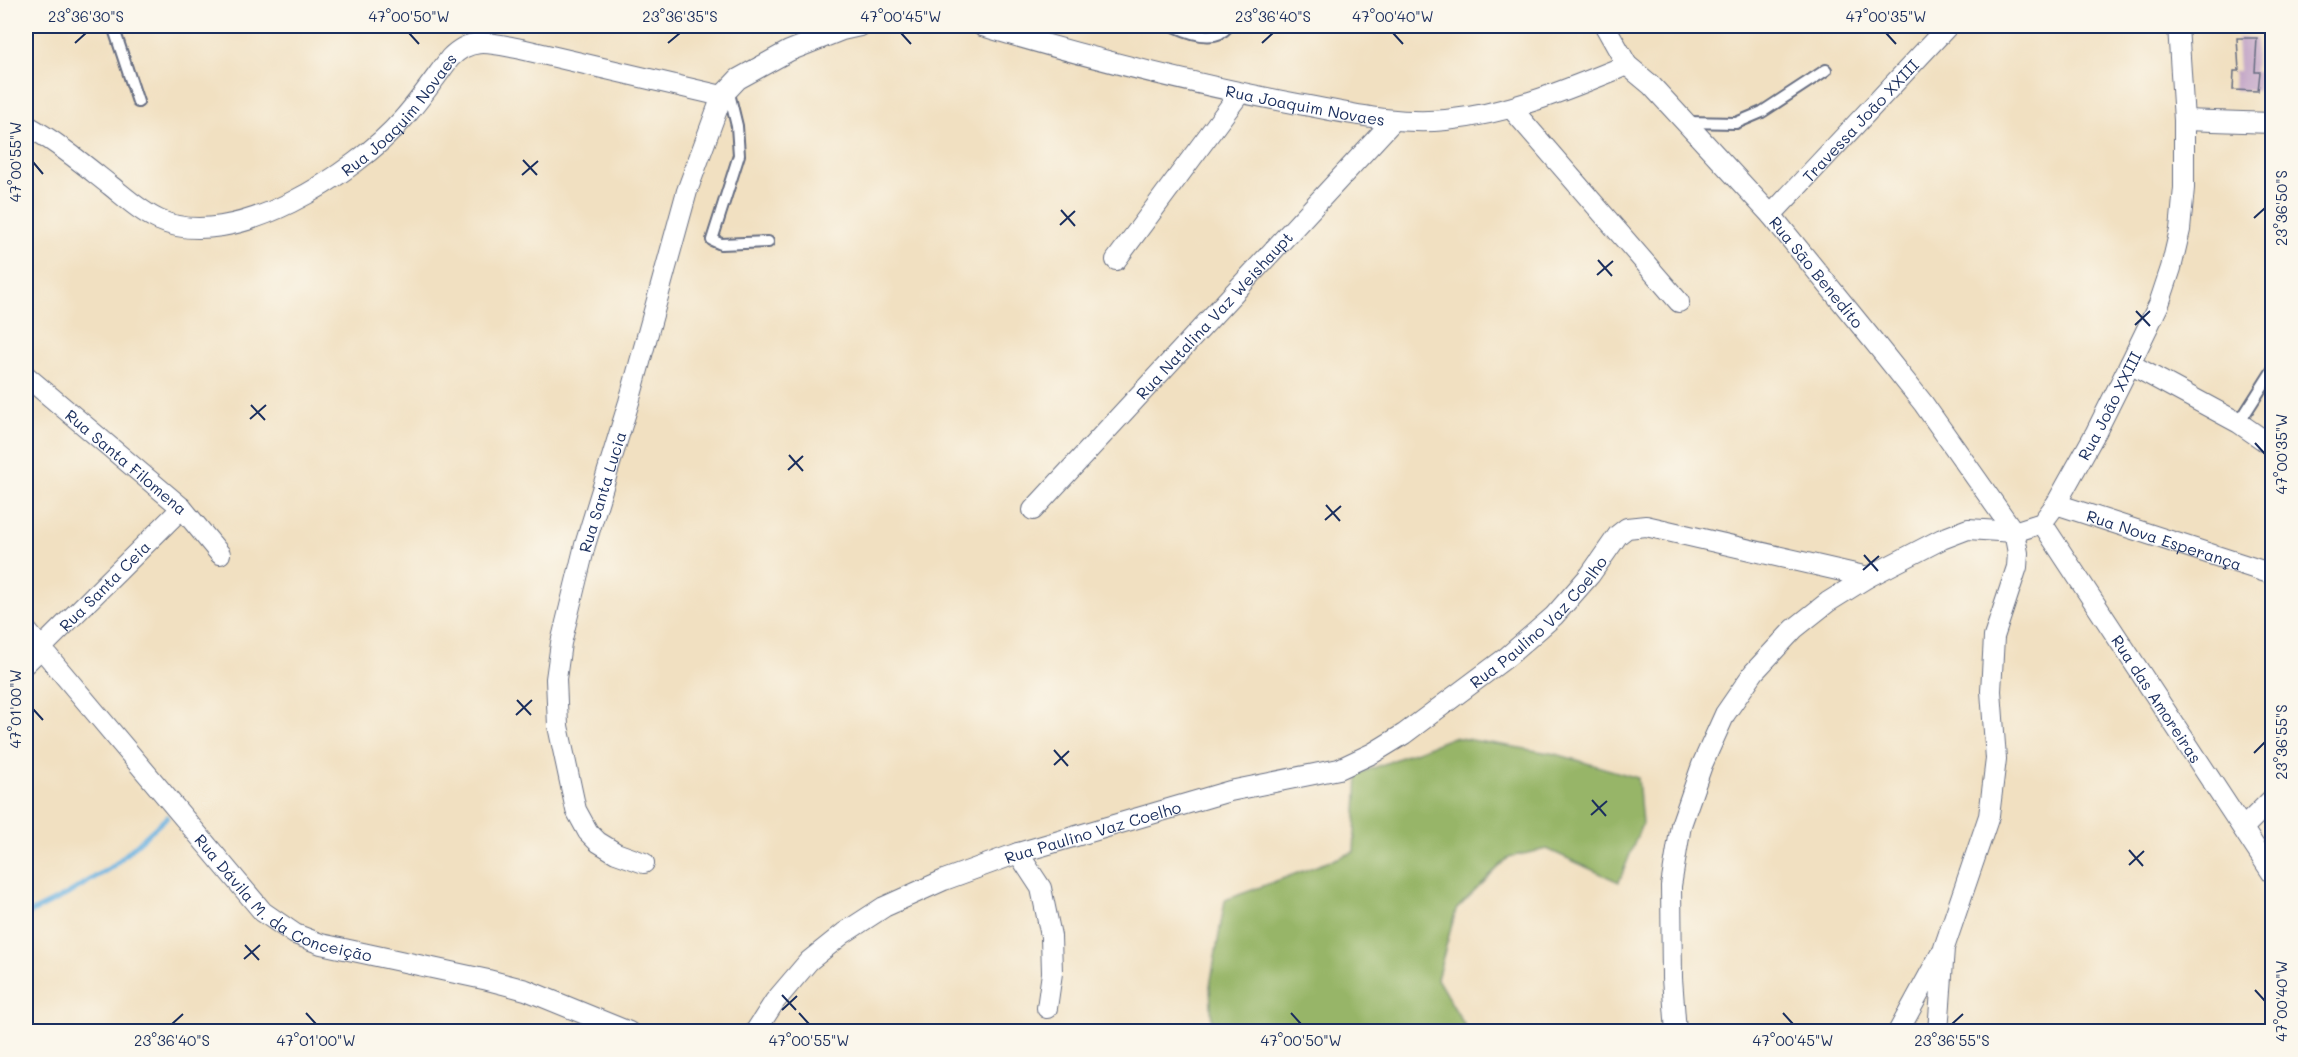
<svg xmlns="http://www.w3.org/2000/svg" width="2298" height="1057" viewBox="0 0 2298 1057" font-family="Mali,sans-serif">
	<rect width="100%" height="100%" fill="#fbf7ec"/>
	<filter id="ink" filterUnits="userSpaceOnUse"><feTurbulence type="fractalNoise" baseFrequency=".0167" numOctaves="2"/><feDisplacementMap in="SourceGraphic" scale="12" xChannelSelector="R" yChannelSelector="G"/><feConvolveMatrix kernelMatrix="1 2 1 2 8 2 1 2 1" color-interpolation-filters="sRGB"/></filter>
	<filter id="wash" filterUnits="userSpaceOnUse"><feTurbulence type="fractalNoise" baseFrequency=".008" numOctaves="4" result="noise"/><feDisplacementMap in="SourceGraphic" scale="24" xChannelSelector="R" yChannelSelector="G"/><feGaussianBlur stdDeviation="1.35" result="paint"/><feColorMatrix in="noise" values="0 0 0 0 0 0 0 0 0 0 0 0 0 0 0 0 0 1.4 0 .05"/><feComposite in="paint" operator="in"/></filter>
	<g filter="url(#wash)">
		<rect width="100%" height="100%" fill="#f1e0c1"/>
		<!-- forest -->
		<path fill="#97b567" stroke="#597262" stroke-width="1.5" d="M1453,737L1556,754L1638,778L1642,824L1619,882L1547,849L1509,857L1456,910L1437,979L1468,1031H1215L1212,1028L1210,986L1225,900L1354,852L1358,774Z"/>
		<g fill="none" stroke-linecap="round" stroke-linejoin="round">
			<!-- stream -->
			<path stroke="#68b1e0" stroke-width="5" d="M26,915L66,895L113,866L167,817"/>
		</g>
		<g id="blocks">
			<!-- building -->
			<path fill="#bd9ec3" d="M2237,38H2257L2255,72H2260L2258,91L2233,90L2234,71H2239Z"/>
		</g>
	</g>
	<g filter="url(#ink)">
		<use href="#blocks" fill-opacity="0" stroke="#666d81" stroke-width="1.5"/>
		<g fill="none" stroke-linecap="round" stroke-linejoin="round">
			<!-- service casing -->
			<g stroke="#666d81" stroke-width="14">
				<path id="service" d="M113,26L138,102
					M1174,26C1191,34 1216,43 1228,26
					M728,89L737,126L739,155L712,240L721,244L768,242
					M1686,122L1736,123L1762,112L1826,70
					M2239,423L2272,371"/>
			</g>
			<!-- minor casing -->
			<g stroke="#666d81" stroke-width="22">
				<g id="minor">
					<path id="s1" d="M982,26C1086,57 1192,84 1298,104C1348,113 1396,125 1446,120C1510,114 1568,89 1627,65"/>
					<path id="s2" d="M1605,26L1627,65L1651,85L1771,215L1871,338L1923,403L2014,532L2018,553L2017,567L1994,637L1991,691L1996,759L1989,816L1944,948L1938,1032"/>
					<path d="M1512,109L1679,302"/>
					<path d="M2184,120L2272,123"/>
					<path id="s3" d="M26,125C57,142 83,164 111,186C126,198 141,212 159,220C232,254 356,173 403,119C420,100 435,78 450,58C472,35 494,44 521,49L722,96L738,79L789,51L842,30L860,26"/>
					<path id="s4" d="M1771,215L1948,26"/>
					<path d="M1116,260L1240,93"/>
					<path d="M2130,364L2239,423L2272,446"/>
					<path id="s5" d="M26,376L182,508L220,554"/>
					<path id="s6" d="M2056,504L2272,574"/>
					<path id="s7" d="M1033,510L1393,121"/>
					<path id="s8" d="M2042,523L2272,873"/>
					<path id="s9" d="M26,630L263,912L295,934L321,944L488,980L526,990L629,1032"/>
					<path id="s10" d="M26,663L182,508"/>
					<path d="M2243,828L2272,799"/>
					<path d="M1018,853L1041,888L1051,936L1052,973L1047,1008"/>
					<path id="s11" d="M644,863L616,853L598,842L588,832L576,810L558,726L556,679L561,643L585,545L629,402L687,191L722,96"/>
					<path id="s12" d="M755,1032L775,1001L809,961L844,933L884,907L944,880L1018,853L1230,791L1339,769L1373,753L1404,734L1507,657L1554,616L1590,575L1618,535L1627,528L1646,526L1868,577"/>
					<path id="s13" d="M1676,1032L1672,978L1671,886L1681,825L1702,765L1725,714L1754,672L1794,629L1828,602L1868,577L1942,539L1968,529L2014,532L2042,523L2056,504L2096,432L2130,364L2159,304L2171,268L2180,230L2184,188V120L2178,26"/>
					<path d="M1898,1032L1940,955"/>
				</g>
			</g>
			<!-- service -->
			<use href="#service" stroke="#fff" stroke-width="10"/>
			<!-- minor -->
			<use href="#minor" stroke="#fff" stroke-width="20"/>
		</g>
	</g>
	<!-- ticks -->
	<path fill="none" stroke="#1b2f5e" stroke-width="2" d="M409,33L419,44M901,33L911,44M1393,33L1403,44M1886,33L1896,44M75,43L86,33M668,43L680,33M1262,43L1273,33M523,160L537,175M33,162L43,174M522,175L538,161M1061,210L1075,226M2254,218L2265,208M1060,225L1075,211M1598,260L1612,276M1597,275L1613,261M2136,311L2150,326M2135,325L2150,311M251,405L265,420M250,419L266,405M2255,443L2265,454M789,455L803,471M788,470L803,456M1326,505L1340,521M1325,520L1341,506M1864,555L1878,571M1863,570L1879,556M517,700L531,715M33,709L43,720M516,715L532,700M1054,750L1068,766M2254,753L2265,742M1054,765L1069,751M1592,800L1606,816M1591,815L1607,801M2129,850L2143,866M2129,865L2144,851M245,945L259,960M244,959L260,945M2255,990L2265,1001M782,995L796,1010M782,1010L797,996M306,1013L316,1024M799,1013L809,1024M1291,1013L1301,1024M1783,1013L1793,1024M172,1024L183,1014M1952,1024L1963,1014"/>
	<g text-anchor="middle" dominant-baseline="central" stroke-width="5" stroke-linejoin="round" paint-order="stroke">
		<!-- street labels -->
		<g font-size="16" fill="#1b2f5e" stroke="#fbf7ec">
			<text stroke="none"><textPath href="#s1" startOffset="333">Rua Joaquim Novaes</textPath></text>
			<text stroke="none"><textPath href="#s3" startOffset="442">Rua Joaquim Novaes</textPath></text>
			<text stroke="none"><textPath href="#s4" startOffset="130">Travessa João XXIII</textPath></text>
			<text stroke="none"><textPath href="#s2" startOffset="326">Rua São Benedito</textPath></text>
			<text stroke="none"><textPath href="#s7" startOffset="266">Rua Natalina Vaz Weishaupt</textPath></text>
			<text stroke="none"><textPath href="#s13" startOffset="850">Rua João XXIII</textPath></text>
			<text stroke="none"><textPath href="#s5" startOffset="132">Rua Santa Filomena</textPath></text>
			<text stroke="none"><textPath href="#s11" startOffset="416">Rua Santa Lucia</textPath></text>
			<text stroke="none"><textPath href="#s6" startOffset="114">Rua Nova Esperança</textPath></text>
			<text stroke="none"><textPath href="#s10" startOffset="110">Rua Santa Ceia</textPath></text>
			<text stroke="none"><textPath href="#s12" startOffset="908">Rua Paulino Vaz Coelho</textPath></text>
			<text stroke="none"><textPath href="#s8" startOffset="210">Rua das Amoreiras</textPath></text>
			<text stroke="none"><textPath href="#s12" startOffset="404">Rua Paulino Vaz Coelho</textPath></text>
			<text stroke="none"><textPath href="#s9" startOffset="378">Rua Dávila M. da Conceição</textPath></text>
		</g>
	</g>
	<!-- margin -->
	<rect width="2298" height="1057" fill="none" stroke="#fbf7ec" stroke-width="66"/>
	<rect x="33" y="33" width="2232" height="991" fill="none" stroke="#1b2f5e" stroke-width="2"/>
	<g font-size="15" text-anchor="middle" fill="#1b2f5e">
		<text x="86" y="22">23°36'30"S</text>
		<text x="409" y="22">47°00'50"W</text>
		<text x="680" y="22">23°36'35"S</text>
		<text x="901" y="22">47°00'45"W</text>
		<text x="1273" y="22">23°36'40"S</text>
		<text x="1393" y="22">47°00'40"W</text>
		<text x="1886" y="22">47°00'35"W</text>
		<text transform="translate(16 162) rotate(-90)" y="5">47°00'55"W</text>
		<text transform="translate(2282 208) rotate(-90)" y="5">23°36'50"S</text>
		<text transform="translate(2282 454) rotate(-90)" y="5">47°00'35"W</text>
		<text transform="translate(16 709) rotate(-90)" y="5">47°01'00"W</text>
		<text transform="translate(2282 742) rotate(-90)" y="5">23°36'55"S</text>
		<text transform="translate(2282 1001) rotate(-90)" y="5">47°00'40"W</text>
		<text x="172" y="1046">23°36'40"S</text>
		<text x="316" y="1046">47°01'00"W</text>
		<text x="809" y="1046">47°00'55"W</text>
		<text x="1301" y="1046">47°00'50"W</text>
		<text x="1793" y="1046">47°00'45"W</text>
		<text x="1952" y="1046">23°36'55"S</text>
	</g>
</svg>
